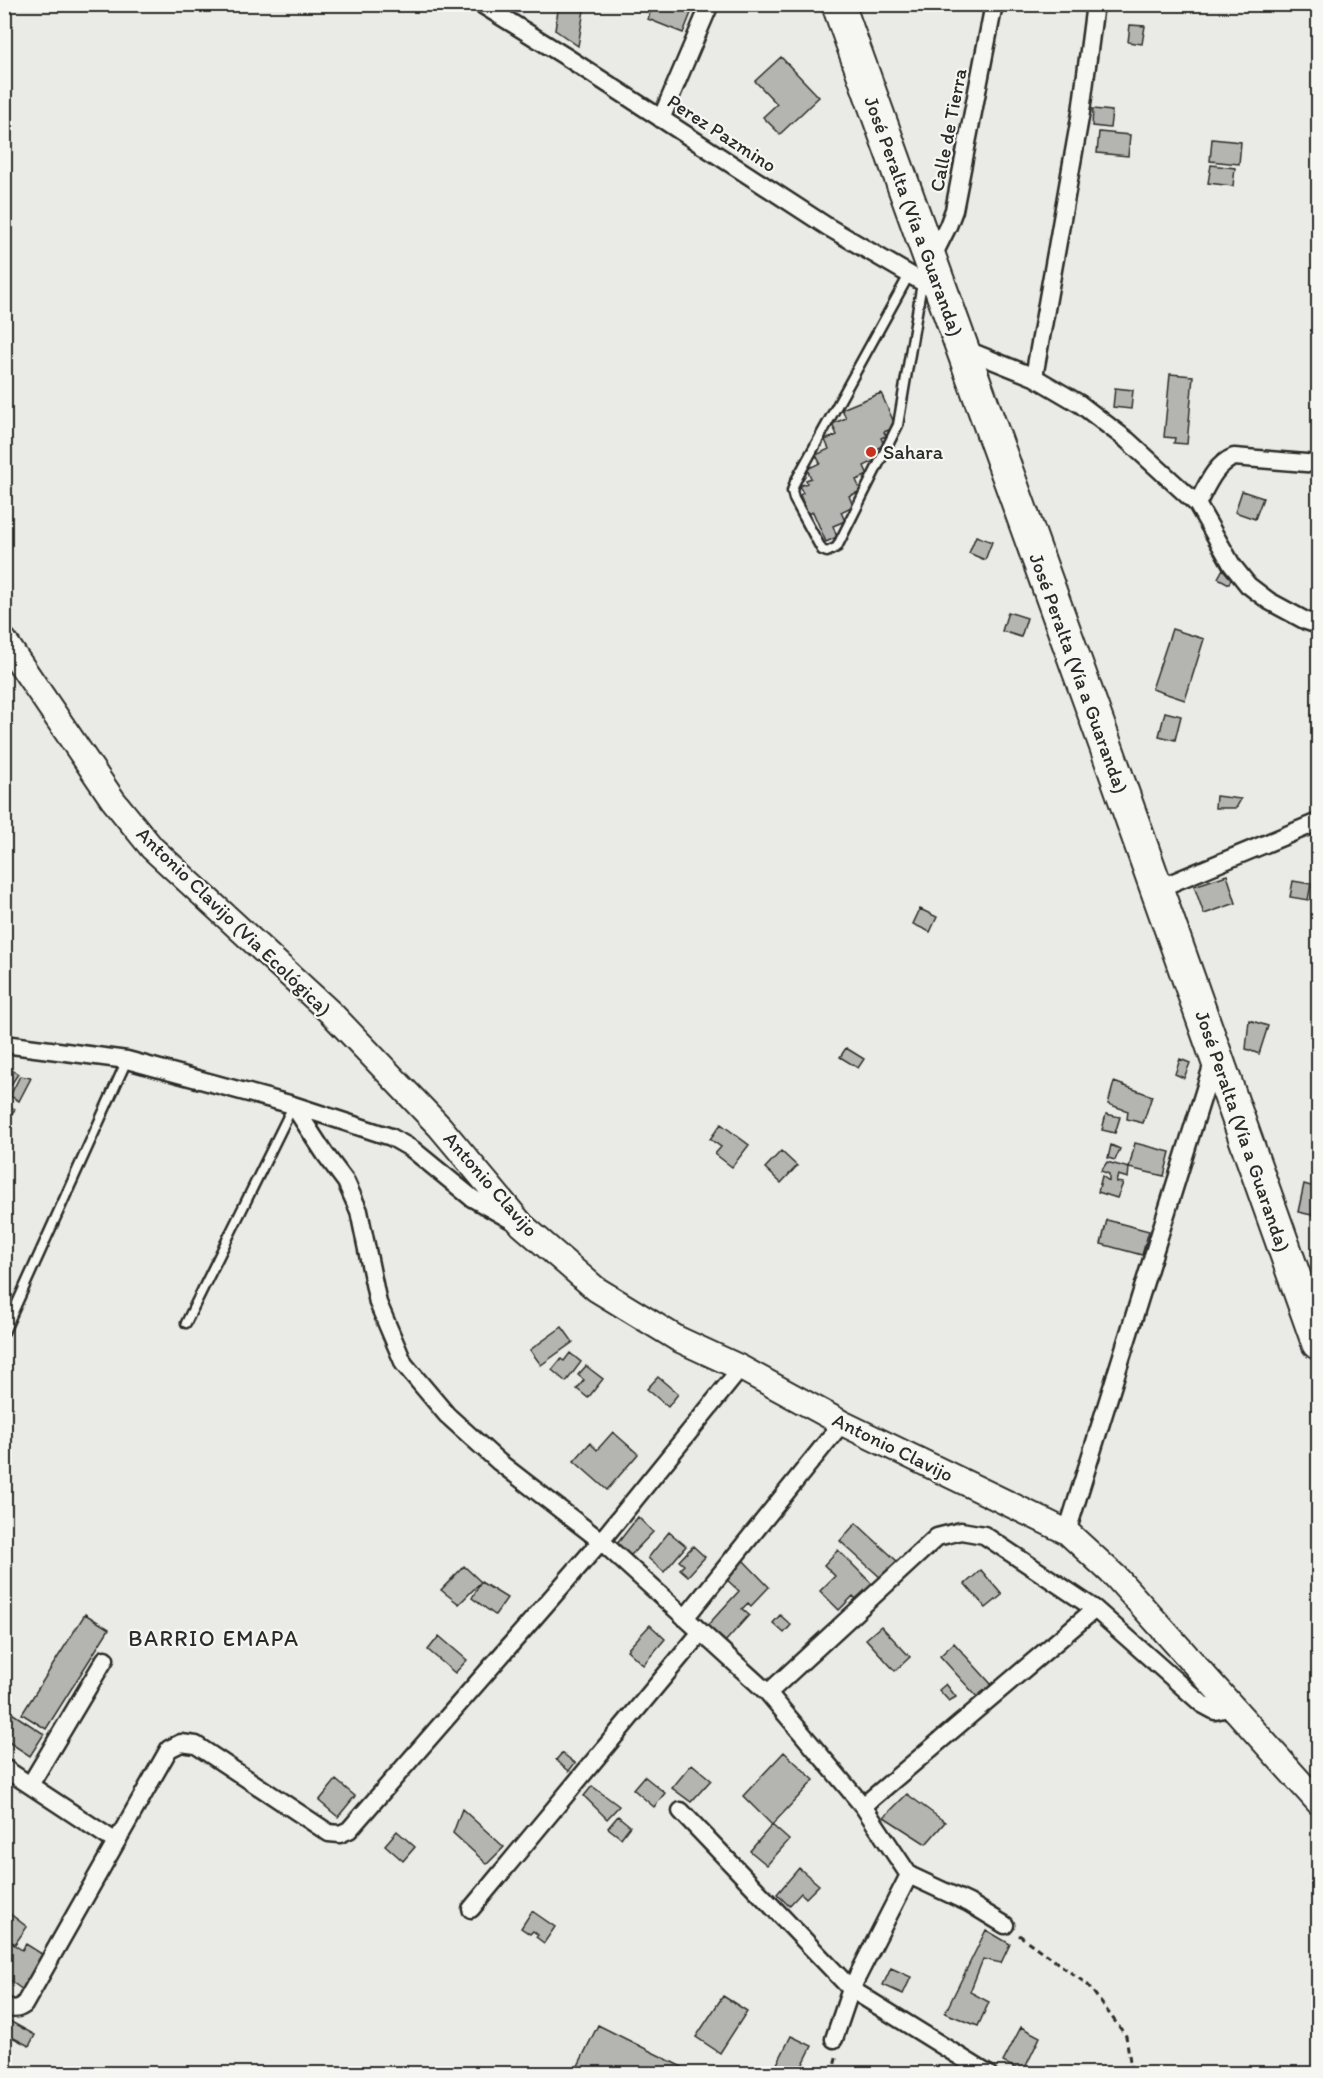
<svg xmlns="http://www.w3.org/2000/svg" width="1323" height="2078" viewBox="0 0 1323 2078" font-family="Itim,sans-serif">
	<rect width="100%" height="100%" fill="#eaeae6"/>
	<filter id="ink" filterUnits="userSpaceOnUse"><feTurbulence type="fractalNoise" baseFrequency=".0167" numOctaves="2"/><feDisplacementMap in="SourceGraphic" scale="12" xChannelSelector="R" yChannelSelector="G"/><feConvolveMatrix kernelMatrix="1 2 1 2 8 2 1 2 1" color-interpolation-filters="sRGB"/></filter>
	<g filter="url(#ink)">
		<!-- building -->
		<path fill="#b4b4b1" stroke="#2b2b2b" stroke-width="1.5" d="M559,4H585L578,46L555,30Z
			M644,4H669L691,13L683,33L648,19L651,10L643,6Z
			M1130,25L1145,26L1142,44L1128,42Z
			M781,57L819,97L780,134L763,117L777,104L755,81Z
			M1093,109L1112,111L1110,128L1092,126Z
			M1099,132L1130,135L1128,156L1097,153Z
			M1212,139L1241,142L1239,164L1210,161Z
			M1211,165L1235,168L1233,186L1208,183Z
			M1170,374L1193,376L1187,444L1174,443L1175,438L1164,437Z
			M1115,388L1133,390L1131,409L1113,407Z
			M881,393L896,427L884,432L886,436L881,438L884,445L872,451L876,460L864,466L868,475L856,480L861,491L849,496L853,506L841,512L845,521L833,526L837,537L826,542L813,512L808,514L800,495L803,493L799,486L807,483L806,480L811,478L807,469L820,463L816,455L829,449L825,440L837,435L832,424L846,418L842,409Z
			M1242,491L1263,498L1255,519L1235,512Z
			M976,536L992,542L985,560L969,553Z
			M1224,567L1234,572L1229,584L1218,578Z
			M1008,612L1027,618L1021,637L1002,631Z
			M1172,629L1204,639L1185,700L1152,689Z
			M1165,712L1181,716L1175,740L1159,736Z
			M1216,796L1241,799L1236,808H1215Z
			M1227,875L1236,903L1204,914L1194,886Z
			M1293,881L1311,884L1308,900L1290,897Z
			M920,909L937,917L930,932L913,924Z
			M1249,1020L1268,1026L1259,1054L1246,1049Z
			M846,1048L864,1059L858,1068L840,1057Z
			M1180,1059L1190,1063L1184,1078L1175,1074Z
			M4,1065L18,1074L5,1094L4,1093Z
			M20,1076L31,1078L19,1101L10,1096Z
			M1114,1082L1152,1096L1143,1123L1127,1119L1128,1111L1108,1104Z
			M4,1103L15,1109L4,1128Z
			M1106,1114L1120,1117L1115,1133L1102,1130Z
			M721,1124L749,1145L732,1167L715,1154L721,1147L710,1139Z
			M1135,1143L1170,1152L1164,1176L1129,1168Z
			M1111,1145L1120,1149L1115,1160L1108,1158Z
			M781,1151L797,1166L781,1183L765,1168Z
			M1107,1162L1129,1168L1128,1178L1118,1175L1116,1182L1123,1183L1117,1198L1098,1192L1102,1176L1109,1181V1174L1101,1171Z
			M1304,1184L1318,1188L1312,1215L1298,1212Z
			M1107,1220L1149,1231L1142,1255L1101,1244Z
			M562,1327L573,1342L541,1365L530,1350Z
			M570,1353L581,1362L566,1382L552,1370L561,1359L564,1361Z
			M586,1366L603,1379L588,1398L577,1389L584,1380L578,1375Z
			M658,1377L678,1394L668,1407L647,1389Z
			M613,1432L638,1454L607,1490L574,1461L590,1443L597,1450Z
			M638,1517L653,1532L630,1556L617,1544Z
			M856,1523L898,1562L882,1579L840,1541Z
			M669,1532L686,1546L664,1572L648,1558Z
			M693,1546L705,1557L688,1576L680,1569L684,1565L679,1561Z
			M838,1550L875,1587L860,1603L853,1596L839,1610L820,1591L835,1576L824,1565Z
			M741,1558L769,1587L751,1606L748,1603L742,1609L749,1615L724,1643L706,1627L739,1591L725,1578Z
			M464,1566L481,1582L459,1604L441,1590Z
			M981,1570L1002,1595L986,1608L965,1584Z
			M481,1582L507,1598L495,1615L472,1598Z
			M85,1614L109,1629L46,1729L22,1714Z
			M780,1615L791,1625L784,1633L773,1623Z
			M650,1625L665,1639L643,1665L627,1650Z
			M881,1626L910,1657L895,1671L866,1639Z
			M439,1636L467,1660L455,1673L428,1650Z
			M954,1643L992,1685L978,1698L940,1656Z
			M946,1684L956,1697L949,1701L939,1690Z
			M4,1708L44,1734L30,1756L4,1739Z
			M784,1752L814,1780L772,1825L743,1796Z
			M562,1753L575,1763L569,1771L556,1760Z
			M692,1764L711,1780L691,1802L672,1788Z
			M644,1776L665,1793L654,1807L633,1789Z
			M336,1780L355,1796L338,1817L319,1801Z
			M592,1786L619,1806L607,1819L584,1796Z
			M907,1794L945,1822L926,1844L884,1817Z
			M462,1809L504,1847L487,1864L453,1833Z
			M618,1816L630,1826L621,1838L608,1828Z
			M772,1825L789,1840L767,1865L750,1851Z
			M397,1831L415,1847L403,1861L385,1845Z
			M799,1868L819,1885L806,1898L801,1893L789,1906L777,1894Z
			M532,1911L555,1927L544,1943L536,1937L538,1935L533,1931L530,1934L521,1928Z
			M9,1913L27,1927L15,1944L4,1937V1920Z
			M986,1930L1010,1944L1001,1963L983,1959L970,1992L989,2002L978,2026L945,2013Z
			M10,1942L22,1950L26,1944L45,1956L23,1990L9,1980L4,1986V1949Z
			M891,1968L911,1977L903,1994L883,1985Z
			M723,1996L747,2011L720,2053L696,2037Z
			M4,2018L35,2035L29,2046L4,2033Z
			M598,2025L696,2074H574Z
			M1021,2027L1040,2037L1023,2072L1003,2062Z
			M791,2036L812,2046L798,2074H791L776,2066Z"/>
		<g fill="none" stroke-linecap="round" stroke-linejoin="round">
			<!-- lane casing -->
			<g stroke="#2b2b2b" stroke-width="13">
				<path id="lane" d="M909,275L795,482L792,491L794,499L822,550L827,552L837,547L898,425L922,283
					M186,1323L293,1106
					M4,1332L127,1060"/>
			</g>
			<!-- street casing -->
			<g stroke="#2b2b2b" stroke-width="21">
				<path id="street" d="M481,4L568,58L828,227L941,293
					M661,119L710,4
					M931,260L948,226L954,210L994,4
					M962,348L1034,377L1080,404L1127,440L1197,504L1232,565L1248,585L1269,601L1306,621L1318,625
					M1034,377L1081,112L1095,4
					M1197,504C1207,486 1214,465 1234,457L1318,464
					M1157,889L1318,822
					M4,1044L127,1060L293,1105L391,1137L412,1149L472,1198L513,1221
					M293,1105L325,1154L346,1182L359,1211L378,1303L404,1364L447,1415L499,1462L601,1541L768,1693L863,1806L909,1875L969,1903L1005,1925
					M1067,1532L1214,1060
					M685,1618L842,1423
					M768,1693L937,1537L961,1531L984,1535L1095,1609L1202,1704L1215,1711L1232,1707
					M4,1768L116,1842
					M30,1785L105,1659
					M863,1806L1095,1609
					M681,1811L851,1989L988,2074
					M471,1909L701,1632
					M4,2005C12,2010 17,2010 24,2005L169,1749L181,1743L196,1745L329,1833L340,1834L349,1830L601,1541L741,1368
					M834,2039L851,1989L909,1875"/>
			</g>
			<!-- secondary casing -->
			<g stroke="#2b2b2b" stroke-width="28">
				<path id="secondary" d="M4,640L113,800L152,848L332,1014L440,1127L522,1225L596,1289L678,1339L741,1368L842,1423L1067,1532L1116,1577L1318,1802"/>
			</g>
			<!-- highway casing -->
			<g stroke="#2b2b2b" stroke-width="36">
				<path id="highway" d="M838,4L1108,752L1318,1343"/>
			</g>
			<!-- path -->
			<path stroke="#2b2b2b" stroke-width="3" stroke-dasharray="6 4.5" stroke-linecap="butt" d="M1019,1935L1088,1985L1126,2036L1132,2074
				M832,2074L837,2055"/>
			<!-- lane -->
			<use href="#lane" stroke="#f6f6f2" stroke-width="8"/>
			<!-- street -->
			<use href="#street" stroke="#f6f6f2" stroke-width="16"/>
			<!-- secondary -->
			<use href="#secondary" stroke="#f6f6f2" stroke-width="24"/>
			<!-- highway -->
			<use href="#highway" stroke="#f6f6f2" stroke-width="32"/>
		</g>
	</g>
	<!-- markers -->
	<circle fill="#c8321e" stroke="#f6f6f2" stroke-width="2" cx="871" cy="452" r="6"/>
	<g text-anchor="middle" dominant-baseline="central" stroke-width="4.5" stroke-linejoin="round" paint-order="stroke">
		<!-- street labels -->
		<g font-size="20" fill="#2b2b2b" stroke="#f6f6f2">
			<text transform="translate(948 130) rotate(-79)">Calle de Tierra</text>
			<text transform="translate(722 133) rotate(33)">Perez Pazmino</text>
			<text transform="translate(914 216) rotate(70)">José Peralta (Vía a Guaranda)</text>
			<text transform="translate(1079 673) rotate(70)">José Peralta (Vía a Guaranda)</text>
			<text transform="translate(234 921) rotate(44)">Antonio Clavijo (Via Ecológica)</text>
			<text transform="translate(1243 1131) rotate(71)">José Peralta (Vía a Guaranda)</text>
			<text transform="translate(491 1184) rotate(49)">Antonio Clavijo</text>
			<text transform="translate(893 1447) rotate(26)">Antonio Clavijo</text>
		</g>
		<!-- poi labels -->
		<g font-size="20" fill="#2b2b2b" stroke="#f6f6f2" text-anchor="start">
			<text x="883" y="452">Sahara</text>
		</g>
		<!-- quarter labels -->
		<g font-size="22" letter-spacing="1.5" fill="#2b2b2b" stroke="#f6f6f2">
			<text x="214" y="1638">BARRIO EMAPA</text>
		</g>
	</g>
	<!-- margin -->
	<rect width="1323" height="2078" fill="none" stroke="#f6f6f2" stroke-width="24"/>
	<rect x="12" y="12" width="1299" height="2054" fill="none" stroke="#2b2b2b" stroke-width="2" filter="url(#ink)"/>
</svg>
